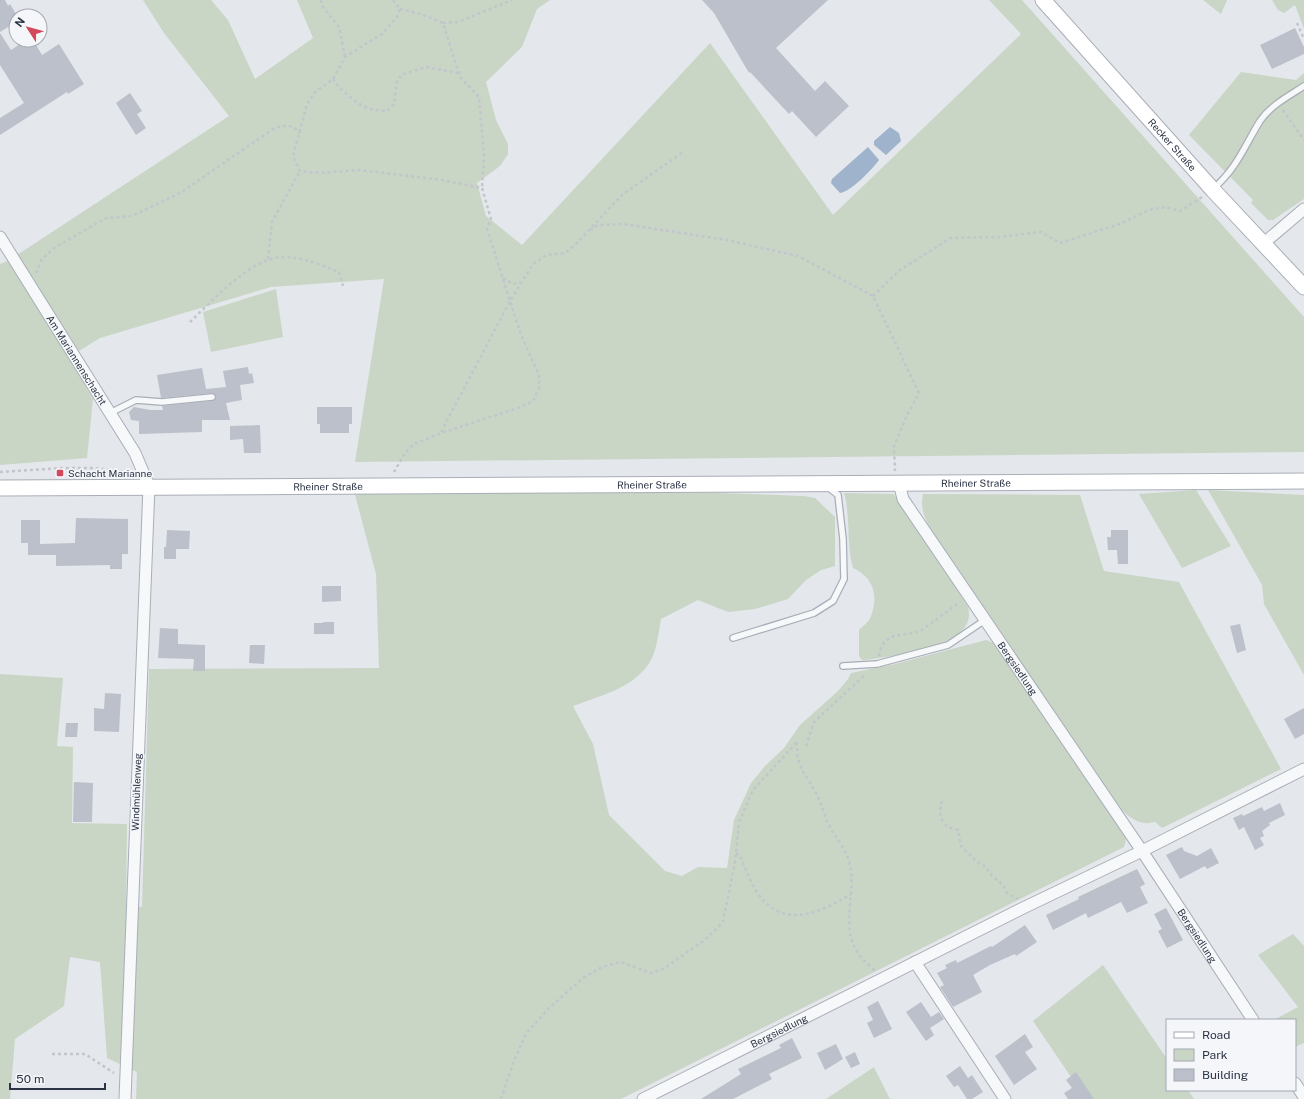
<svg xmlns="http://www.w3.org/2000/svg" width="1304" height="1099" viewBox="0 0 1304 1099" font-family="'Public Sans',sans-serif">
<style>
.green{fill:#c9d6c5}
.water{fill:#9fb4cc}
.building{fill:#bbc0ca}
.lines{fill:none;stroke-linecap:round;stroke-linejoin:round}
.service-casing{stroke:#a9aeb7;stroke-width:8}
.minor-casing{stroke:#a9aeb7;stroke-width:13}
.secondary-casing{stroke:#a9aeb7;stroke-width:17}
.path{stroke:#c2c5cb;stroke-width:2.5;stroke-dasharray:3 3;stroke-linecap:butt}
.service{stroke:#f7f8fa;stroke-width:5.5}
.minor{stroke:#f7f8fa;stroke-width:11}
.secondary{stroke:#fff;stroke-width:15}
.poi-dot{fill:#d1495b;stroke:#f4f6f9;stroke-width:1.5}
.labels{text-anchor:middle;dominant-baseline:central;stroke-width:3.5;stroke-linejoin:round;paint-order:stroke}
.street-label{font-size:10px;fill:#2b3445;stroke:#f4f6f9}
.poi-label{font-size:10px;fill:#2b3445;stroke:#f4f6f9;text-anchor:start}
</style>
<rect width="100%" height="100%" fill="#e4e7ec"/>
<!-- green -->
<g class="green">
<polygon points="143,0 211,0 228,20 255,79 313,38 297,0 550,0 537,9 522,47 486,82 496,120 508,144 508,154 500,166 477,183 486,216 522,245 710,43 833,215 1021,34 989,0 1022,0 1304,317 1304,452 355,462 384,279 271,287 100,338 79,351 17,255 229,116 164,33"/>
<polygon points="1203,0 1227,0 1221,14"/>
<polygon points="1272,0 1304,0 1304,29 1295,5 1284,13 1278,10"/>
<polygon points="1241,72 1296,80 1304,73 1304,199 1273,220 1268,220 1251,203 1253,200 1189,135"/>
<polygon points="10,260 93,399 87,458 0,465 0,264"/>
<polygon points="276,289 283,337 211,352 203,312"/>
<polygon points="1196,490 1231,546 1182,568 1139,494"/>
<polygon points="1208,490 1304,495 1304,675 1264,604 1262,585"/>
<path d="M354,491L719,493L804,496L815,498L835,517V566L821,570L806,580L788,599L755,609L728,612L698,600L661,619C659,631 657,647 652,658C638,687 600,696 573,706L593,744L609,815L665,871L682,876L698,867L727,868L734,820L751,783L765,766L784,748L800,725L838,691L848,679L851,673L895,664L986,640L996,644L1124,833L1126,840L1124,847L621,1099H136L137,1072L107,1058L100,962L70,957L64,1006L15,1039L10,1099H0V674L63,678L57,746L73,747L72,823L127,824L126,906L142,907L149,669L379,668L376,574Z"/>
<path d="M844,493L893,494L899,500L968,607C972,621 964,631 953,638C938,648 881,659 862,660L859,656V630C863,626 870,621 871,616C879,595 873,577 853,568C846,544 851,517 844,493Z"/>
<path d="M923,494L1080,495L1104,571L1179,582L1281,769L1162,828L1155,822C1140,826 1131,819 1121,809L930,528C924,516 920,508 923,494Z"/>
<polygon points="1293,934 1304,946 1304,1043 1295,1047 1295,1020 1274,1020 1298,1007 1258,955"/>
<polygon points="1103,965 1167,1059 1167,1090 1188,1090 1194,1099 1086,1099 1033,1021"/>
<polygon points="874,1067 890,1099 826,1099"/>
</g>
<!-- water -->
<g class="water">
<polygon points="890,127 899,133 901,141 886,155 874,145 874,141"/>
<path d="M868,147L879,160C873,168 851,192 840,193L831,183L832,179Z"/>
</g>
<!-- building -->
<g class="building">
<polygon points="0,0 5,0 8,6 10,4 16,14 16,22 0,32"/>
<polygon points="702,0 828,0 776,48 815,91 825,81 849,106 816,137 792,111 789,114 750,72 749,73 714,13"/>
<polygon points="1295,28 1304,47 1304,54 1272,69 1260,45"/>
<polygon points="0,33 11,50 26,40 33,40 42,55 59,44 84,84 68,94 67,92 0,135 0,118 24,103 0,65"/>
<polygon points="130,93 142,111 137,114 146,128 136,135 116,103"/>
<polygon points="248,367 249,374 252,373 254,383 240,385 242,400 226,403 230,420 202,420 202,432 139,434 139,421 131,420 129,412 134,407 150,410 163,410 162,406 212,401 216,398 215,394 212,393 161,398 157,375 202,368 206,389 226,387 223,371"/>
<polygon points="317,407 352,407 352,424 349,424 349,433 320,433 320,424 317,424"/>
<polygon points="260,425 261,453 244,453 243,439 230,440 230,426"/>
<polygon points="76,518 128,519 128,554 122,554 122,569 110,569 110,565 56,566 56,555 28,555 28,543 21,543 21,520 40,520 40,544 75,543"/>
<polygon points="167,530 190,531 189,549 176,549 176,559 164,559 164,547 166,547"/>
<polygon points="1111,530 1128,530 1128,564 1118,564 1117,550 1108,550 1107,537 1111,537"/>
<polygon points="322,586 341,586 341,601 322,602"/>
<polygon points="323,622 334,622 334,634 314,634 314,623 323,623"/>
<polygon points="1240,624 1246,650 1237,653 1230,626"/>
<polygon points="160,628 178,629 178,644 205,645 205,671 193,671 194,659 158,658"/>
<polygon points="250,645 265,645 264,664 249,663"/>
<polygon points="105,693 121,694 119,732 94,731 94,708 104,709"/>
<polygon points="1304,708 1304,734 1295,739 1284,719"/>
<polygon points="66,723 78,723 77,737 65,737"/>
<polygon points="74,782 93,783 92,822 73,822"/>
<polygon points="1280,803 1285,815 1269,823 1270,825 1262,831 1264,836 1260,838 1264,845 1255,850 1244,827 1239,830 1233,818 1242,814 1243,816 1262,807 1264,811"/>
<polygon points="1182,847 1184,851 1197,856 1211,848 1219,863 1207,869 1205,866 1180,879 1166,855"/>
<polygon points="1137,869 1145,884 1140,887 1148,903 1127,913 1121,902 1088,918 1086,913 1053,930 1046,915 1079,899 1078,897"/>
<polygon points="1166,908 1183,940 1167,948 1158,931 1162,929 1154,914"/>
<polygon points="1025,925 1037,942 1016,956 1015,954 990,965 973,975 982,992 953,1007 940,987 944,985 937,973 947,968 945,965 956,960 957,963 991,946 992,947"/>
<polygon points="878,1001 892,1029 874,1038 867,1023 873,1020 867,1007"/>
<polygon points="921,1002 931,1017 939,1012 944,1019 930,1028 934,1035 926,1041 906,1012"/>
<polygon points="1025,1034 1033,1047 1025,1052 1037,1069 1014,1085 995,1056"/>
<polygon points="792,1038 802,1058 769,1074 772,1079 733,1099 701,1099 741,1074 738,1069 781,1048 779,1045"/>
<polygon points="836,1044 843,1059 825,1070 817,1053"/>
<polygon points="855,1052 860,1064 851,1068 845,1057"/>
<polygon points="960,1066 968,1078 972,1075 983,1092 972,1099 967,1099 958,1085 954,1087 946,1076"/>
<polygon points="1076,1072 1094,1099 1068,1099 1064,1093 1072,1088 1066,1080"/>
</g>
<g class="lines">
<defs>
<g id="service">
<path d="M1213,189C1237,168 1244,147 1260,121C1271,105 1289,96 1304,86"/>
<polyline points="110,413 136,400 162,402 212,397"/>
<polyline points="733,638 814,613 833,601 844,579 843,539 838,495 828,487"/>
<polyline points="843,666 877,664 948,645 985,620"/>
</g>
<g id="minor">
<path id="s1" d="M0,237L135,453L149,486L125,1099"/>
<polyline points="1264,243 1304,209"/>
<path id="s2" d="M899,483L903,499L1142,851L1253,1020"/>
<polyline points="915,962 1005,1099"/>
<polyline points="1295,1083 1304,1097"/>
<path id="s3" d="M643,1099L1023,908L1142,851L1304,769"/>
</g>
<g id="secondary">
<path id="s4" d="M1043,0L1213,190L1304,287"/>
<path id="s5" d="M0,488L1304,481"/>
</g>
</defs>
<!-- service casing -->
<use href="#service" class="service-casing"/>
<!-- minor casing -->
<use href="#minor" class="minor-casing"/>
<!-- secondary casing -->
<use href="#secondary" class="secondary-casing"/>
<!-- path -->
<g class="path">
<polyline points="321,0 323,7 339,27 345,57"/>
<polyline points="393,0 400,9 397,17 382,34 345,57 333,79 314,93 307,104 293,156 300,171 320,173 359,170 442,180 482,188 491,219 487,229 521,335 539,375 539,388 533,401 518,408 441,433 414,444 405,453 394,472"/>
<polyline points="400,9 421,14 443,23 460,77 479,97 484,156 482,188"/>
<polyline points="443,23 458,22 512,0"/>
<polyline points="1297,23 1304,39"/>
<path d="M333,79C340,90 358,106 371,109C376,111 382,110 387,111L394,104L397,82L401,75L426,67L458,73"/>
<polyline points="1283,110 1304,140"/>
<polyline points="590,230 598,225 623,224 727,240 798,256 873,296 919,393 907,415 894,446 895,471"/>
<polyline points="268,259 272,222 300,171"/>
<path d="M36,273L42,259L54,248L106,218L132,216L180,193L273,129C284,125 291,123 300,133"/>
<polyline points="503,278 513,284 520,282"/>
<polyline points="873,296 900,270 951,238 999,237 1041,232 1060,243 1120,224 1149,210 1166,207 1180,211 1202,197"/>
<path d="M190,322C212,301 252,257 283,257C303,257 322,265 339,272L343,286"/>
<polyline points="441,432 510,301 533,264 547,255 565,253 574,246 622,195 683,152"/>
<polyline points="0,472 63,468 93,468 130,472"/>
<path d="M879,656C883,629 904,638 922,630L960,602"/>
<path d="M797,742C796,768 806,774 817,795C822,806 825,818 831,829C837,840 845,848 849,861C858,891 839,925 858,953C862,960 870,965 875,971"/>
<polyline points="806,746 814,722 866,674"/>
<path d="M942,801C938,816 941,827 958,830L961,846L977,862L986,867C991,878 1003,881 1007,893L1018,899"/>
<path d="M736,853L740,856C746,869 751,884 759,895C785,930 821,912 851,894"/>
<polyline points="52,1054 85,1054 114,1073"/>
<polyline points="501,1099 514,1061 526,1034 548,1009 583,978 602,967 620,962 651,973 665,968 706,939 723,922 735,862 739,822 753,790 797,742"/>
</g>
<!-- service -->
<use href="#service" class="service"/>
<!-- minor -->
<use href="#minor" class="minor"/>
<!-- secondary -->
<use href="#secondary" class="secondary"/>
</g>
<!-- markers -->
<rect class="poi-dot" x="56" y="469" width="8" height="8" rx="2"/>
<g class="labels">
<!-- street labels -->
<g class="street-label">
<text stroke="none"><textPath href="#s4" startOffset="194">Recker Straße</textPath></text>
<text stroke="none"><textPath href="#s1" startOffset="145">Am Mariannenschacht</textPath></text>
<text stroke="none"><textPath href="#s5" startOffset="976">Rheiner Straße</textPath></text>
<text stroke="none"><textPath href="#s5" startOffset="652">Rheiner Straße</textPath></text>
<text stroke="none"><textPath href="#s5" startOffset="328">Rheiner Straße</textPath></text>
<text stroke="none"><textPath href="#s2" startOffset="221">Bergsiedlung</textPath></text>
<text transform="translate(136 792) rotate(-88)">Windmühlenweg</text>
<text stroke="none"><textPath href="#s2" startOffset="543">Bergsiedlung</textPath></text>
<text stroke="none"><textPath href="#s3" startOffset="152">Bergsiedlung</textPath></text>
</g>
<!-- poi labels -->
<g class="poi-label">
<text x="68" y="473">Schacht Marianne</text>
</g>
</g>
<!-- legend -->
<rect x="1166" y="1019" width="130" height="72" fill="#f4f6f9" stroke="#a4a8b1"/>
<rect x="1174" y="1032" width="20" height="6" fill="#ffffff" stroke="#a4a8b1"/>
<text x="1202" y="1039" font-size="12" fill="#2b3445">Road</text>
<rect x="1174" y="1049" width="20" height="12" fill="#c9d6c5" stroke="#a4a8b1"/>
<text x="1202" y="1059" font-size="12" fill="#2b3445">Park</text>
<rect x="1174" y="1069" width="20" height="12" fill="#bbc0ca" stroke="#a4a8b1"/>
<text x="1202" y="1079" font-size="12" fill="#2b3445">Building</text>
<!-- north arrow -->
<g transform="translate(28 28) rotate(306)"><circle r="19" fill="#f4f6f9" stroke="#a4a8b1"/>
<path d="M0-3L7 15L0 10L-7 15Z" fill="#d1495b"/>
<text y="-6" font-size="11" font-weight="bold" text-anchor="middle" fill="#2b3445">N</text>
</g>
<!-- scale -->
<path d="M10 1083v6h95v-6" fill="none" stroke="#2b3445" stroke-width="2"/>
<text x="16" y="1083" font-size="12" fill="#2b3445" stroke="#f4f6f9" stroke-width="3" paint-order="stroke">50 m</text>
</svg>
